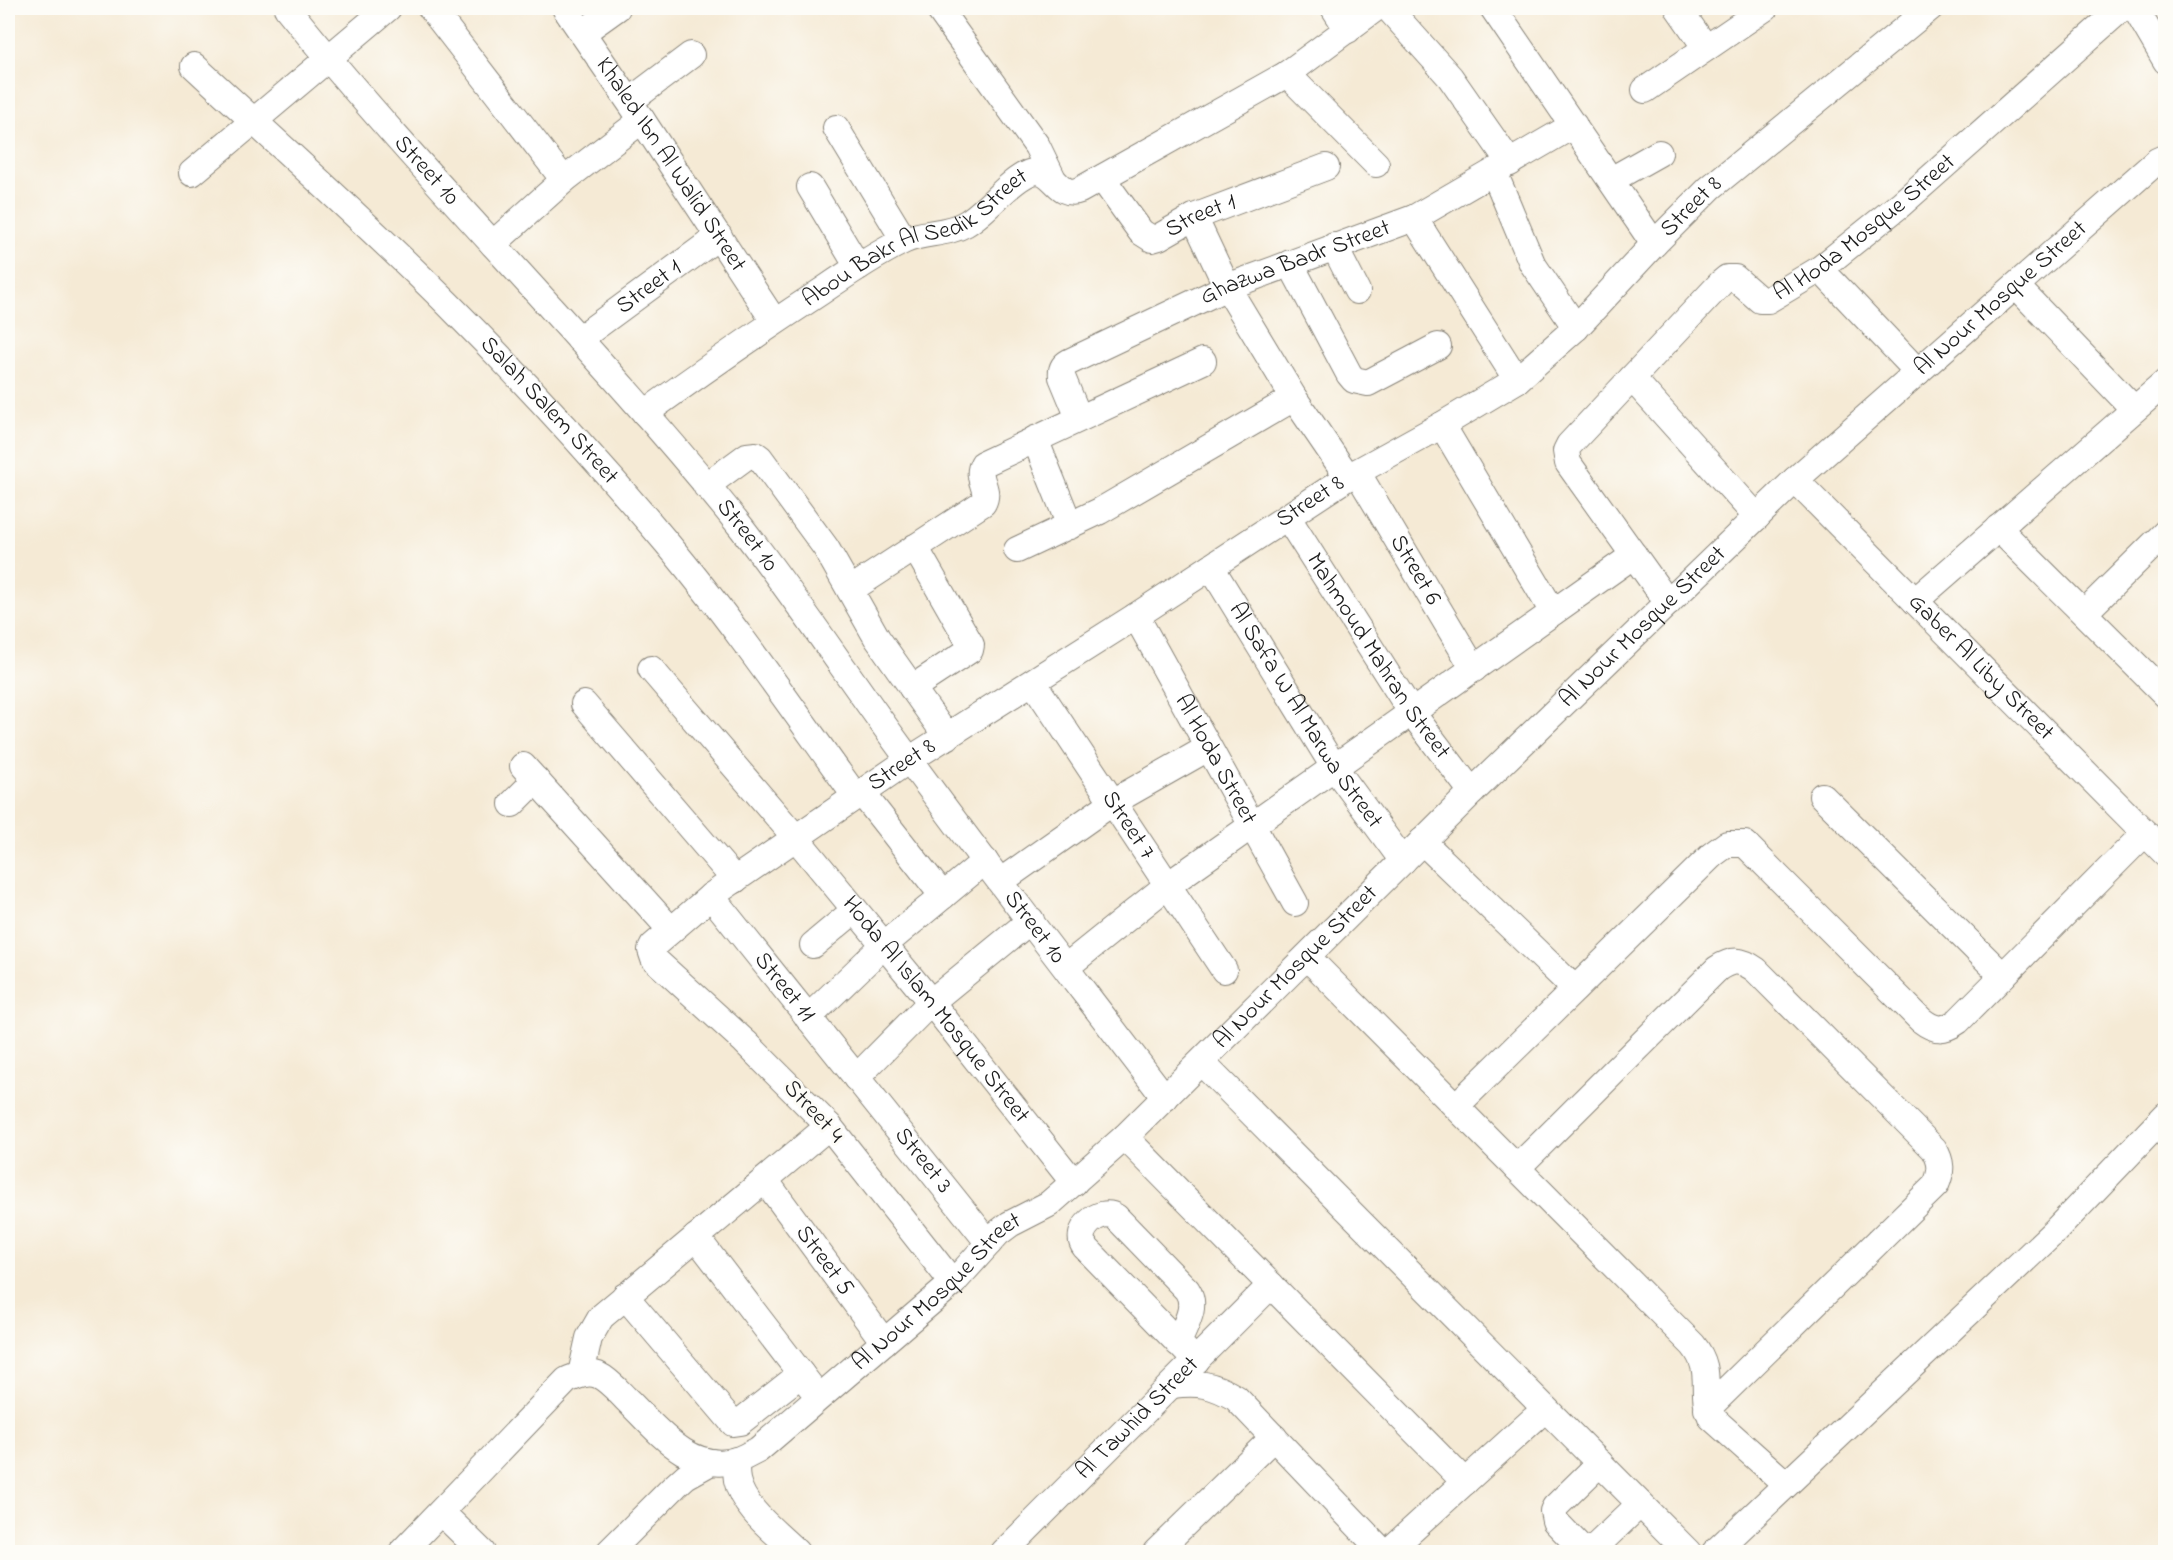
<svg xmlns="http://www.w3.org/2000/svg" width="2173" height="1560" viewBox="0 0 2173 1560" font-family="'Indie Flower',sans-serif">
<style>
.lines{fill:none;stroke-linecap:round;stroke-linejoin:round}
.minor-casing{stroke:#888378;stroke-width:28}
.minor{stroke:#fff;stroke-width:26}
.labels{text-anchor:middle;dominant-baseline:central;stroke-width:6;stroke-linejoin:round;paint-order:stroke}
.street-label{font-size:24px;fill:#1c1c1c;stroke:#fdfcf7}
</style>
<rect width="100%" height="100%" fill="#fdfcf7"/>
<filter id="ink" filterUnits="userSpaceOnUse"><feTurbulence type="fractalNoise" baseFrequency=".0167" numOctaves="2"/><feDisplacementMap in="SourceGraphic" scale="12" xChannelSelector="R" yChannelSelector="G"/><feConvolveMatrix kernelMatrix="1 2 1 2 8 2 1 2 1" color-interpolation-filters="sRGB"/></filter>
<filter id="wash" filterUnits="userSpaceOnUse"><feTurbulence type="fractalNoise" baseFrequency=".008" numOctaves="4" result="noise"/><feDisplacementMap in="SourceGraphic" scale="24" xChannelSelector="R" yChannelSelector="G"/><feGaussianBlur stdDeviation="1.35" result="paint"/><feColorMatrix in="noise" values="0 0 0 0 0 0 0 0 0 0 0 0 0 0 0 0 0 1.4 0 .05"/><feComposite in="paint" operator="in"/></filter>
<g filter="url(#wash)">
<rect width="100%" height="100%" fill="#f5ead5"/>
</g>
<g filter="url(#ink)">
<g class="lines">
<defs>
<g id="minor">
<path id="s1" d="M287,8C431,187 597,347 741,527C800,603 853,684 910,761C993,875 1080,986 1165,1098"/>
<polyline points="431,8 564,180"/>
<path id="s2" d="M565,8L642,120L774,321"/>
<polyline points="938,8 1037,146 1052,177"/>
<polyline points="1334,8 1348,30"/>
<polyline points="1388,8 1450,77 1510,163"/>
<polyline points="1493,8 1654,244"/>
<polyline points="1678,8 1706,48"/>
<polyline points="2135,8 2166,61"/>
<polyline points="582,33 617,8"/>
<path id="s3" d="M194,66C279,145 366,222 448,304C524,380 597,460 666,542C734,623 794,711 856,797"/>
<polyline points="1287,74 1376,164"/>
<polyline points="1645,90 1765,8"/>
<polyline points="630,101 691,55"/>
<polyline points="836,128 904,240"/>
<polyline points="1494,172 1532,263 1576,328"/>
<polyline points="192,173 388,8"/>
<path id="s4" d="M1102,178L1141,232L1152,239L1159,237L1194,217L1326,167"/>
<polyline points="1611,180 1659,153"/>
<polyline points="810,187 858,267"/>
<polyline points="1194,217 1227,287 1294,398 1348,477"/>
<polyline points="1414,218 1517,380"/>
<polyline points="493,244 564,180 642,120"/>
<polyline points="1334,246 1357,291"/>
<polyline points="1290,263 1349,374 1354,380 1368,383 1438,346"/>
<polyline points="1820,269 1918,372"/>
<polyline points="2016,286 2134,409"/>
<path id="s5" d="M579,339L719,236"/>
<polyline points="1632,378 1757,517"/>
<path id="s6" d="M645,413C703,371 762,330 822,291C848,273 875,255 903,241C923,231 946,235 965,224C987,212 1007,182 1029,173C1054,163 1056,200 1080,190L1287,74L1376,8"/>
<path id="s7" d="M1079,418L1062,377C1061,370 1062,366 1069,362L1227,287L1414,218L1574,125"/>
<polyline points="1442,425 1553,612"/>
<polyline points="1035,439 1070,526"/>
<path id="s8" d="M1357,472L1474,669"/>
<path id="s9" d="M1795,480L2166,854"/>
<polyline points="706,486 747,456 756,455 760,458 826,548 877,638 947,737"/>
<path id="s10" d="M1288,518L1412,713L1472,792"/>
<polyline points="1998,528 2166,695"/>
<polyline points="1017,550 1100,511 1294,398"/>
<path id="s11" d="M1211,567L1334,767L1403,861"/>
<path d="M850,590L983,503C991,489 975,479 983,464L1203,361"/>
<polyline points="1915,601 2166,382"/>
<path id="s12" d="M1668,603L1568,463L1566,451L1569,445L1721,283L1727,278H1735L1760,300H1768L1820,269L1901,204L2122,8"/>
<polyline points="2084,613 2166,532"/>
<path id="s13" d="M1136,616L1295,903"/>
<path id="s14" d="M651,669L796,838L931,1002L1074,1183"/>
<path id="s15" d="M1033,682L1224,970"/>
<polyline points="912,688 970,650 971,645 915,547"/>
<polyline points="584,704 735,880"/>
<polyline points="523,766 671,930"/>
<polyline points="862,793 943,896"/>
<polyline points="1822,796 2003,976"/>
<polyline points="512,804 536,780"/>
<polyline points="1422,841 1575,989"/>
<polyline points="1001,881 1113,802 1208,748"/>
<path id="s16" d="M711,896L989,1243"/>
<polyline points="813,945 855,910"/>
<path d="M1307,957L1693,1345C1715,1372 1699,1390 1711,1417L1786,1484"/>
<polyline points="1066,967 1168,885 1634,555"/>
<polyline points="808,1018 884,945 985,861"/>
<polyline points="1202,1063 1688,1552"/>
<polyline points="856,1078 931,1002 1031,920"/>
<path d="M1456,1106L1712,855L1727,844H1745L1921,1020C1935,1031 1944,1031 1958,1021L2145,833"/>
<polyline points="1125,1137 1465,1482"/>
<path d="M1517,1168L1717,969C1732,959 1741,959 1756,970L1934,1149C1942,1162 1942,1171 1936,1185L1707,1409"/>
<path id="s17" d="M765,1180L884,1342"/>
<polyline points="696,1237 811,1387"/>
<path id="s18" d="M953,1283L829,1126L745,1042L654,959L651,950L653,946L711,896L909,760L1136,616L1348,477L1442,425L1517,380L1576,328L1654,244L1710,188L1930,8"/>
<polyline points="625,1296 733,1423 740,1422 801,1374"/>
<path d="M1178,1343C1185,1325 1198,1307 1187,1290L1116,1217C1100,1206 1072,1231 1085,1247L1196,1361"/>
<polyline points="581,1374 589,1338 601,1317 829,1126"/>
<path d="M1172,1385C1199,1382 1212,1384 1236,1398L1383,1552"/>
<path d="M736,1460C736,1467 736,1474 737,1480C743,1509 776,1532 796,1552"/>
<polyline points="1600,1463 1555,1507 1553,1511 1555,1521 1581,1548 1586,1551 1591,1551 1640,1504"/>
<polyline points="441,1512 482,1552"/>
<path id="s19" d="M402,1552L567,1380C577,1376 587,1371 598,1375C609,1380 618,1391 626,1399C655,1427 690,1475 737,1460C744,1458 751,1453 758,1450L953,1283L998,1233L1010,1224L1049,1204L1125,1137L1472,792L1795,480L2157,161L2166,157"/>
<polyline points="609,1552 675,1486 686,1476 711,1462"/>
<path id="s20" d="M1004,1552L1271,1285"/>
<polyline points="1156,1552 1274,1437"/>
<polyline points="1388,1552 1545,1409"/>
<polyline points="1715,1552 2056,1230 2166,1115"/>
</g>
</defs>
<!-- minor casing -->
<use href="#minor" class="minor-casing"/>
<!-- minor -->
<use href="#minor" class="minor"/>
</g>
</g>
<g class="labels">
<!-- street labels -->
<g class="street-label">
<text stroke="none"><textPath href="#s2" startOffset="189">Khaled Ibn Al Walid Street</textPath></text>
<text stroke="none"><textPath href="#s1" startOffset="214">Street 10</textPath></text>
<text stroke="none"><textPath href="#s18" startOffset="1736">Street 8</textPath></text>
<text stroke="none"><textPath href="#s4" startOffset="134">Street 1</textPath></text>
<text stroke="none"><textPath href="#s12" startOffset="591">Al Hoda Mosque Street</textPath></text>
<text stroke="none"><textPath href="#s6" startOffset="324">Abou Bakr Al Sedik Street</textPath></text>
<text stroke="none"><textPath href="#s7" startOffset="310">Ghazwa Badr Street</textPath></text>
<text stroke="none"><textPath href="#s5" startOffset="87">Street 1</textPath></text>
<text stroke="none"><textPath href="#s19" startOffset="2162">Al Nour Mosque Street</textPath></text>
<text stroke="none"><textPath href="#s3" startOffset="495">Salah Salem Street</textPath></text>
<text stroke="none"><textPath href="#s18" startOffset="1250">Street 8</textPath></text>
<text stroke="none"><textPath href="#s1" startOffset="700">Street 10</textPath></text>
<text stroke="none"><textPath href="#s8" startOffset="114">Street 6</textPath></text>
<text stroke="none"><textPath href="#s19" startOffset="1676">Al Nour Mosque Street</textPath></text>
<text stroke="none"><textPath href="#s10" startOffset="165">Mahmoud Mahran Street</textPath></text>
<text stroke="none"><textPath href="#s9" startOffset="264">Gaber Al Liby Street</textPath></text>
<text stroke="none"><textPath href="#s11" startOffset="176">Al Safa W Al Marwa Street</textPath></text>
<text stroke="none"><textPath href="#s13" startOffset="164">Al Hoda Street</textPath></text>
<text stroke="none"><textPath href="#s18" startOffset="764">Street 8</textPath></text>
<text stroke="none"><textPath href="#s15" startOffset="172">Street 7</textPath></text>
<text stroke="none"><textPath href="#s1" startOffset="1186">Street 10</textPath></text>
<text stroke="none"><textPath href="#s19" startOffset="1190">Al Nour Mosque Street</textPath></text>
<text stroke="none"><textPath href="#s16" startOffset="117">Street 11</textPath></text>
<text stroke="none"><textPath href="#s14" startOffset="444">Hoda Al Islam Mosque Street</textPath></text>
<text transform="translate(813 1112) rotate(47)">Street 4</text>
<text stroke="none"><textPath href="#s16" startOffset="339">Street 3</textPath></text>
<text stroke="none"><textPath href="#s17" startOffset="100">Street 5</textPath></text>
<text stroke="none"><textPath href="#s19" startOffset="704">Al Nour Mosque Street</textPath></text>
<text stroke="none"><textPath href="#s20" startOffset="189">Al Tawhid Street</textPath></text>
</g>
</g>
<!-- margin -->
<rect width="2173" height="1560" fill="none" stroke="#fdfcf7" stroke-width="30"/>
</svg>
